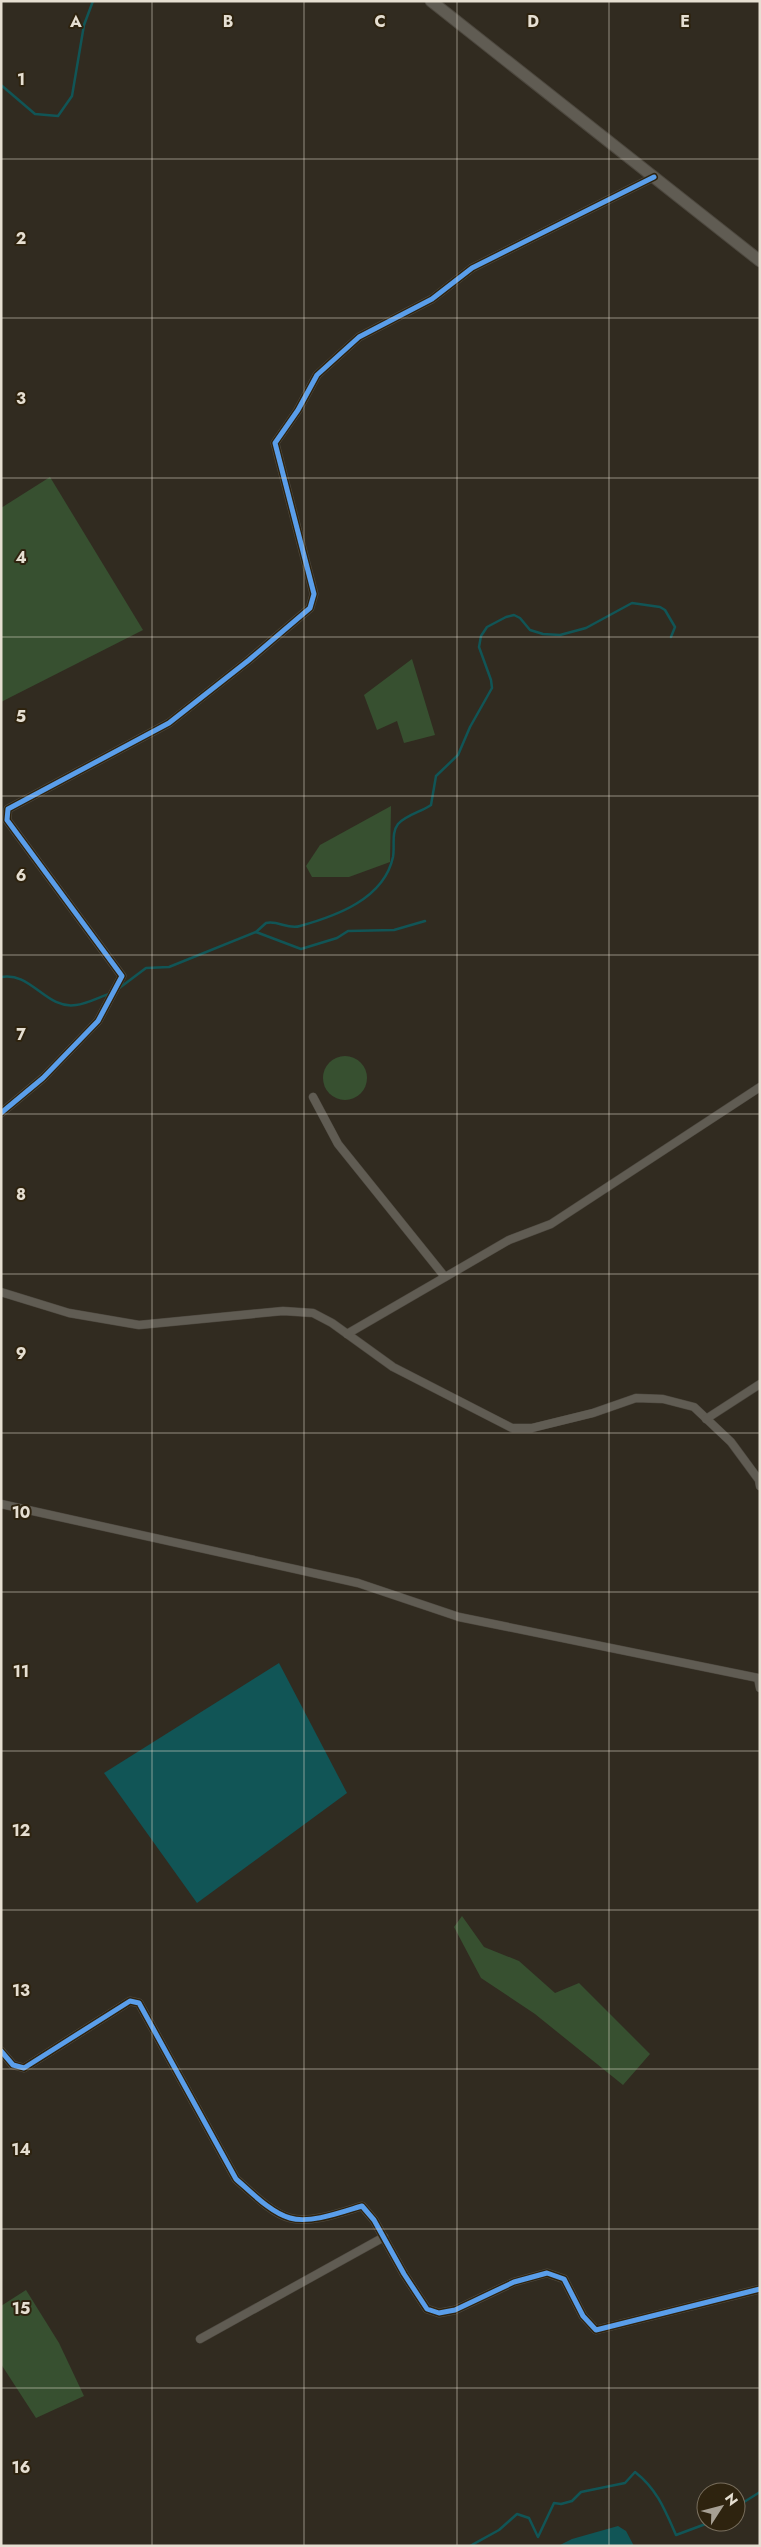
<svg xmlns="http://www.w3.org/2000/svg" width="761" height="2547" viewBox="0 0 761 2547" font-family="Jost,sans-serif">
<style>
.green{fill:#375030}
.water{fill:#115556}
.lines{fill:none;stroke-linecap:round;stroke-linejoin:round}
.stream{stroke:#115556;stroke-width:2.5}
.street-casing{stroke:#4d483f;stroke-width:9}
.secondary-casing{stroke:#4d483f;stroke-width:13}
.street{stroke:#605c53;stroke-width:8}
.secondary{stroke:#605c53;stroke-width:11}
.cycleway-casing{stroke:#2e230f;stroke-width:8}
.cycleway{stroke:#5a9eea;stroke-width:5}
.grid{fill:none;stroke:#e6dfd2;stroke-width:1;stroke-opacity:0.55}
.grid-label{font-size:16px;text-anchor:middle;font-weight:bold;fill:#e6dfd2;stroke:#2e230f;stroke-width:4;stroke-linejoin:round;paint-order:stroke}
</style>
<rect width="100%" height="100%" fill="#312b20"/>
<!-- green -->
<g class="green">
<polygon points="50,477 143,630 1,702 1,508"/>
<polygon points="412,659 435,735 404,743 397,721 377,730 364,695"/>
<polygon points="391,806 390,862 349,877 312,877 306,866 320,845"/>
<circle cx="345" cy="1078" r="22"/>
<polygon points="462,1916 484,1947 519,1961 555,1993 579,1983 650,2054 623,2085 535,2014 481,1978 454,1927"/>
<polygon points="26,2290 59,2343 84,2396 36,2418 1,2364 1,2306"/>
</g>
<!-- water -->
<g class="water">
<polygon points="279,1663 347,1793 197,1903 104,1773"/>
<polygon points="618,2526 626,2531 634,2546 558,2546 572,2539"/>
</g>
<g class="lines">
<!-- stream -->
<g class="stream">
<polyline points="1,85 35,114 58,116 72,96 84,25 93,1"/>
<path d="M256,932L266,923C278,920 288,930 300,926C336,916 384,899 393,857C395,846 391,833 398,824C406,815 421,812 431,805L436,776L458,755L470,727L492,688L491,680L479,647L481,636L487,627L506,617L514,615L520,618L530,630L543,634L560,635L586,628L632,603L660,607L665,610L675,627L671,637"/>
<path d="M1,977C31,971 46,1010 76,1005C87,1004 99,997 109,994"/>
<polyline points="118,989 146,968 169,967 256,932 301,949 337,938 348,931 394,930 425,921"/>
<polyline points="736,2507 760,2492"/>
<path d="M470,2546L499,2530L517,2514L529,2518L538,2537L554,2503L561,2504L572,2501L581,2492L625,2483L635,2472C657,2489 665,2510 676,2535L711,2522"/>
</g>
<defs>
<g id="street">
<polyline points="313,1097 338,1144 445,1277"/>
<polyline points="1,1113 43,1078 98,1021 122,976 7,820 8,809 169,723 249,660 310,608 314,594 275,443 298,410 317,375 359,337 432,299 472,268 654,177"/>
<polyline points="1,1292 69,1313 139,1325 283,1311 313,1313 332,1323 393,1367 512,1428 532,1428 593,1413 636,1398 663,1399 694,1407 731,1442 759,1480 760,1486"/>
<polyline points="347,1334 509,1240 551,1224 760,1087"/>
<polyline points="706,1419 760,1384"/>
<polyline points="1,1504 358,1583 459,1617 758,1678 760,1688"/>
<path d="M1,2051L13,2065L24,2068L130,2001L139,2003L236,2179C251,2192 271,2213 290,2218C310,2224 342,2212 362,2206L374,2220L404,2274L427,2309L439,2313L455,2310L514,2282L547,2273L564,2279L583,2316L596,2330L760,2289"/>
<polyline points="200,2339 384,2237"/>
</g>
<polyline id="secondary" points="431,1 760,261"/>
</defs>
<!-- street casing -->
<use href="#street" class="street-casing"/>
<!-- secondary casing -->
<use href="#secondary" class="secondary-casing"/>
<!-- street -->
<use href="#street" class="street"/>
<!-- secondary -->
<use href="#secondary" class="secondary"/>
<defs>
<g id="cycleway">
<polyline points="1,1113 43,1078 98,1021 122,976 7,820 8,809 169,723 249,660 310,608 314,594 275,443 298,410 317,375 359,337 432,299 472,268 654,177"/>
<path d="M1,2051L13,2065L24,2068L130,2001L139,2003L236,2179C251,2192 271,2213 290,2218C310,2224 342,2212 362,2206L374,2220L404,2274L427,2309L439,2313L455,2310L514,2282L547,2273L564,2279L583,2316L596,2330L760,2289"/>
</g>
</defs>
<!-- cycleway casing -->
<use href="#cycleway" class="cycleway-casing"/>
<!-- cycleway -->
<use href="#cycleway" class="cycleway"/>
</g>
<!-- grid -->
<path class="grid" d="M152,1V2546M304,1V2546M457,1V2546M609,1V2546M1,159H760M1,318H760M1,478H760M1,637H760M1,796H760M1,955H760M1,1114H760M1,1274H760M1,1433H760M1,1592H760M1,1751H760M1,1910H760M1,2069H760M1,2229H760M1,2388H760"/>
<g class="grid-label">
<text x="76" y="27">A</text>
<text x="228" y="27">B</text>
<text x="380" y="27">C</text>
<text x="533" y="27">D</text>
<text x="685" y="27">E</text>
<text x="21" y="85">1</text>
<text x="21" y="244">2</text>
<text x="21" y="404">3</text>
<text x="21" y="563">4</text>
<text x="21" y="722">5</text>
<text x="21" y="881">6</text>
<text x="21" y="1040">7</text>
<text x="21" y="1200">8</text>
<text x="21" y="1359">9</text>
<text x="21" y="1518">10</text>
<text x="21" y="1677">11</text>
<text x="21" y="1836">12</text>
<text x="21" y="1996">13</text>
<text x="21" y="2155">14</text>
<text x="21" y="2314">15</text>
<text x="21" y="2473">16</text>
</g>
<!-- border -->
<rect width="761" height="2547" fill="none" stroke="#e6dfd2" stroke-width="5"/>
<!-- north arrow -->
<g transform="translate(721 2507) rotate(54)"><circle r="24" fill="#2e230f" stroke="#786e5d"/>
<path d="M0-4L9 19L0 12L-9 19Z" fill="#a7a094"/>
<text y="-8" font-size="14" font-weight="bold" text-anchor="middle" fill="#e6dfd2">N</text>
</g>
</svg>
